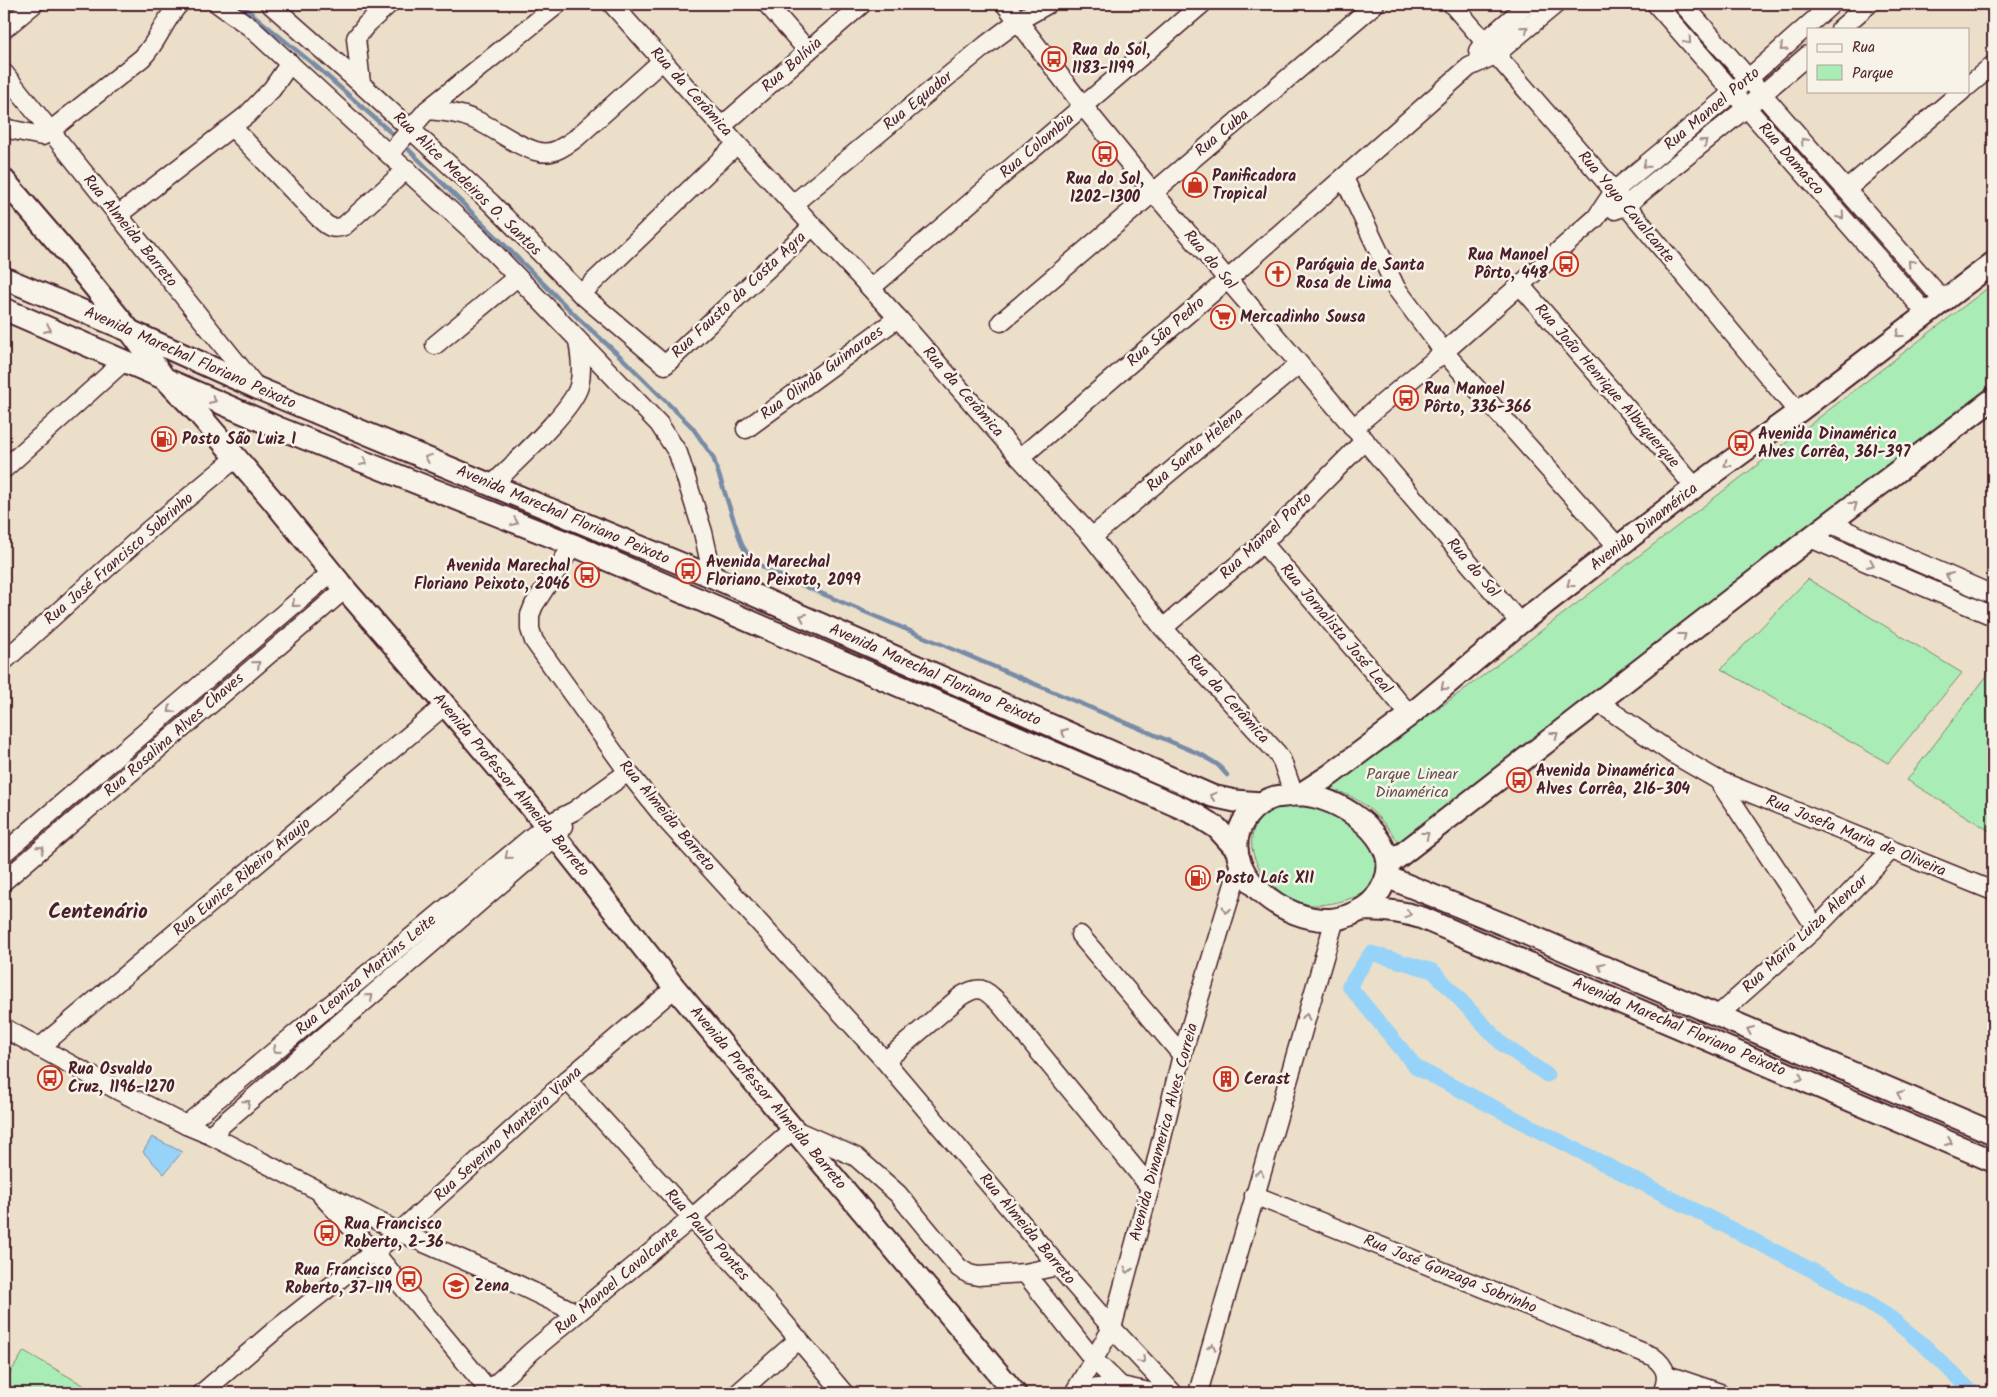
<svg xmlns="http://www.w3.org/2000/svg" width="1997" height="1397" viewBox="0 0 1997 1397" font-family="Kalam,sans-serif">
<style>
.green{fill:#a9ecb6;stroke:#7a8670}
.water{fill:#97d3f8;stroke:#788ba6}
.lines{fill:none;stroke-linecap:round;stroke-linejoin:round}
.stream{stroke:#788ba6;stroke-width:4.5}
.canal{stroke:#97d3f8;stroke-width:15}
.minor-casing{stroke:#4a1f2b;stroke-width:21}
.major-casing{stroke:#4a1f2b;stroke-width:25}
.minor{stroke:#f7f3e8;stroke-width:18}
.major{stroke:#f7f3e8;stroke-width:21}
.oneway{stroke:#a0898a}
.labels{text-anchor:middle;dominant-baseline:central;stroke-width:5;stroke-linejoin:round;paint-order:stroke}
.poi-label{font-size:16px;font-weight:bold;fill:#4a1f2b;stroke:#f7f3e8;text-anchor:start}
.street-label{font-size:16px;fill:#4a1f2b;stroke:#f7f3e8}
.park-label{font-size:16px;fill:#62524e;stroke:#f7f3e8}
.district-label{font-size:21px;font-weight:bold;fill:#4a1f2b;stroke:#f7f3e8}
</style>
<rect width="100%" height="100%" fill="#ebdfc9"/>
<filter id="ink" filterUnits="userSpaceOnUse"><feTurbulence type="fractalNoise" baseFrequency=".02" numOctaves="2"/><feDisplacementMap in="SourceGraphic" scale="10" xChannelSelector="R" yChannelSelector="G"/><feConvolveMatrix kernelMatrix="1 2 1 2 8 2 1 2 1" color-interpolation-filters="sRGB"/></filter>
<g filter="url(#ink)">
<!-- green -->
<g class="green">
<path d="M1993,284V394L1402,848C1388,824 1358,791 1328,790L1481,677Z"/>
<polygon points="1808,579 1962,673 1888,763 1721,669"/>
<polygon points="1993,668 1993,833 1907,780"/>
<path d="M1292,800L1326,806L1366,837L1376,854L1377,878L1372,889C1355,898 1337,904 1317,905C1281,907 1233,854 1259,820C1267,811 1281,805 1292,800Z"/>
<polygon points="24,1351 97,1393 4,1393 4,1383"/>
</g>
<!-- water -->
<polygon class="water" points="152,1137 182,1152 164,1174 143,1152"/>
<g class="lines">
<!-- stream -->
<g class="stream">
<polyline points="240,4 318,68 397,138"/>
<polyline points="402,143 578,318 622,358 692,427 713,457 742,545 750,558 771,572 1202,755 1218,765 1227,775"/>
</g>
<!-- canal -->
<polyline class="canal" points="1547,1075 1502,1044 1433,971 1371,953 1349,986 1417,1068 1831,1280 1891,1318 1925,1346 1973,1393"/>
<defs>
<g id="minor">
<polyline points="218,4 250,27 479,237 659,424 678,453 703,532 713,577"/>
<polyline points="270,4 361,84 491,203 581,294 665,365 813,226"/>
<polyline points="612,4 737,144 898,318 1020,458 1092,537 1163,628 1277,753 1282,761 1294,795"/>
<polyline points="767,4 808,51"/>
<polyline points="1005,4 1083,106 1153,192 1520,623"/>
<polyline points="1452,4 1614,191 1798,412"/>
<polyline points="1656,4 1926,313"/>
<polyline points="1683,4 1943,300"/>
<polyline points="4,29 34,4"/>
<polyline points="1840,29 1869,4"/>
<polyline points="1478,51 1484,42 1528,4"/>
<polyline points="4,73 257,388"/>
<polyline points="361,84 356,38 366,25 389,4"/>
<polyline points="1968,86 1993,65"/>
<path d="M427,110C443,111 459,113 473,119C494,127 518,148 540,152C553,155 565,146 575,139L663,60"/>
<polyline points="722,126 862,4"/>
<path d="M232,127L320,219C328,227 333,230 344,226L407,169"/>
<path d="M4,128L42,136L50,131L142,58C158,42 164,20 179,4"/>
<polyline points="390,153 427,110 558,4"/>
<polyline points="1344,178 1396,288 1444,352 1618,547"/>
<polyline points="1847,189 1962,91"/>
<polyline points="793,204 986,45 1018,21 1048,4"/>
<polyline points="1615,210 1625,206 1746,108 1808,55"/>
<polyline points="118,215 247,115 272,89 290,63"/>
<polyline points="1520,285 1695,487"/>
<polyline points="871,288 1202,4"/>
<polyline points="581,294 737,144"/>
<polyline points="1001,322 1375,4"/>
<polyline points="435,345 517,277"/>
<polyline points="1353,428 1444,352 1596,218 1614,191 1732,93 1832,4"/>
<polyline points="746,429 898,318"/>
<polyline points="1020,458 1227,280 1469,67 1495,55 1556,4"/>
<polyline points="4,469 123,362"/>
<path d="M492,485C513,464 572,411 579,386C583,370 580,355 578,340"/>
<polyline points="1829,523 1993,595"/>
<polyline points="1092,537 1299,364"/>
<polyline points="1810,538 1993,616"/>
<polyline points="1263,543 1410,715"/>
<polyline points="573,545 534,605 530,615 530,629 534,641 628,772 666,820 885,1061 1058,1266 1112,1328 1173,1393"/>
<polyline points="1163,628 1263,543 1365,440"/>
<polyline points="4,661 150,529 236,458"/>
<polyline points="1598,702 1673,754 1718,780 1993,891"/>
<polyline points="1718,780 1816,928"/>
<polyline points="4,853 332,572"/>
<polyline points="4,881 345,589"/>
<polyline points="1080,935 1182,1055"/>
<polyline points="1717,1016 1816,928 1891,850"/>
<polyline points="4,1028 121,1092 186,1125 210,1135 399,1232 500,1276 577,1313"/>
<polyline points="39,1048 445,705"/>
<path d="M885,1061L961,996C981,984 984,989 1000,1004L1150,1187"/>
<polyline points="567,1080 744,1275 844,1393"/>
<polyline points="186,1125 546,825 574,811 628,772"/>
<polyline points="210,1135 555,837 563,826"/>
<path d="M1254,1195L1652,1356C1667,1367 1669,1377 1662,1393"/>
<polyline points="322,1196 374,1252 491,1393"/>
<polyline points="1025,1273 1093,1359 1128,1393"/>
<polyline points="1667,1375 1720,1393"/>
<polyline points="1076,1390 1121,1386 1154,1393"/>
<polyline points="202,1393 274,1331 399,1232 567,1080 675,988"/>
<polyline points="486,1393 532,1351 692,1218 793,1129 856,1157 898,1194 959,1268 969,1274 978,1276 1025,1273 1058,1266"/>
<polyline points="738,1393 799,1339"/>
<polyline points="1074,1393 1112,1328 1150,1187 1182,1055 1240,864"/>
<polyline points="1198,1393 1335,919"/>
</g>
<g id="major">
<polyline points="4,180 65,251 130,331 165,379 198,413 274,502 345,589 445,705 546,825 675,988 1015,1393"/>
<polyline points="4,278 130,331 257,388 713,577 1212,796 1235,801 1261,803"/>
<polyline points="4,309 276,427 573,545 1173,804 1195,814 1217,828 1237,850"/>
<path d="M1294,795C1329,792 1384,826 1388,863C1389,877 1383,888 1375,898C1366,909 1349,917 1335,919C1286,926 1209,868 1247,816C1254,807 1264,800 1275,797C1281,796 1287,796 1294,795Z"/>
<polyline points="1299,795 1330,775 1410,715 1520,623 1618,547 1695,487 1798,412 1993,263"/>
<polyline points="1388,865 1810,538 1993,399"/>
<polyline points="1387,877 1515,929 1993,1133"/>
<path d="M1360,910C1383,909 1401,911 1422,918L1993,1161"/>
</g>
</defs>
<!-- minor casing -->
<use href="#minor" class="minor-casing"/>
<!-- major casing -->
<use href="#major" class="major-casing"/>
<!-- minor -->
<use href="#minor" class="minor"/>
<!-- major -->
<use href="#major" class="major"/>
</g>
<!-- one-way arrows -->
<defs><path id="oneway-chevron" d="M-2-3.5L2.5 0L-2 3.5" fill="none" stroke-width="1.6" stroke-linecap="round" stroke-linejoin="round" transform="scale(1.25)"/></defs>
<g class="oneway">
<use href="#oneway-chevron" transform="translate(1525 29) rotate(-40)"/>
<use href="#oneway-chevron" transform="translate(1688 41) rotate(50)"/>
<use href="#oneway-chevron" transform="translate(1783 48) rotate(138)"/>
<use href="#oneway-chevron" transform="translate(1804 141) rotate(-132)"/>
<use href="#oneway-chevron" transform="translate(1704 142) rotate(-39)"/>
<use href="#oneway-chevron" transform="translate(1646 165) rotate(140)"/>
<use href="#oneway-chevron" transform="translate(1841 216) rotate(49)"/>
<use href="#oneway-chevron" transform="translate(1911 263) rotate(-131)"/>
<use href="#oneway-chevron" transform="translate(48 329) rotate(24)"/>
<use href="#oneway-chevron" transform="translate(1899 334) rotate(142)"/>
<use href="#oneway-chevron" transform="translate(213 400) rotate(23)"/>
<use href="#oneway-chevron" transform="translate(428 458) rotate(-158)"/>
<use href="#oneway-chevron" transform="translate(364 462) rotate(22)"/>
<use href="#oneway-chevron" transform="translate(1727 464) rotate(144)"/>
<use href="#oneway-chevron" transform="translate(1854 505) rotate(-37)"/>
<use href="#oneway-chevron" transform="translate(515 522) rotate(22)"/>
<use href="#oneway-chevron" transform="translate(1871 564) rotate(23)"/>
<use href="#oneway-chevron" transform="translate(1949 576) rotate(-156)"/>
<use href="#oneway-chevron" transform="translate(1570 584) rotate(142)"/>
<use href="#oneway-chevron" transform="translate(295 604) rotate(139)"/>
<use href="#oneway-chevron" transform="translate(803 617) rotate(-156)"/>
<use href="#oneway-chevron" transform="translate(1683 636) rotate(-38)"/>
<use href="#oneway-chevron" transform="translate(257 664) rotate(-41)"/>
<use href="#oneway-chevron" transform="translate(1444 687) rotate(140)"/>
<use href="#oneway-chevron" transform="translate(171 710) rotate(139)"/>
<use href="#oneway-chevron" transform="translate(1064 732) rotate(-156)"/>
<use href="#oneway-chevron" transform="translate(1555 735) rotate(-38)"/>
<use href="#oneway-chevron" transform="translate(1213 796) rotate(-163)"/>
<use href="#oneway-chevron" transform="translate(1426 835) rotate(-38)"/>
<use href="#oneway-chevron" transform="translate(41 849) rotate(-41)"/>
<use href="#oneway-chevron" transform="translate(508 856) rotate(140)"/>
<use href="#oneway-chevron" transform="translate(1226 910) rotate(107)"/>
<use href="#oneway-chevron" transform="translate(1408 914) rotate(17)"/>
<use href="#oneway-chevron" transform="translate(1601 966) rotate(-156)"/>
<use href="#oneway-chevron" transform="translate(370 997) rotate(-41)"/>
<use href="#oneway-chevron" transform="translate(1306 1017) rotate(-74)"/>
<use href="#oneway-chevron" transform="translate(1750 1030) rotate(-157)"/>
<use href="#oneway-chevron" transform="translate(276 1050) rotate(140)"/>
<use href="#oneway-chevron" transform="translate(1800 1078) rotate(23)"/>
<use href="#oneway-chevron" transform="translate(1900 1094) rotate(-157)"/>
<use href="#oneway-chevron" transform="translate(247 1103) rotate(-41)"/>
<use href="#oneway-chevron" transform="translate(1949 1142) rotate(23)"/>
<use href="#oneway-chevron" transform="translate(1260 1173) rotate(-74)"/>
<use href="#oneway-chevron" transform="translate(1128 1270) rotate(105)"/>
<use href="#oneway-chevron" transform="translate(1212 1347) rotate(-74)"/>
<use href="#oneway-chevron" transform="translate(1142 1360) rotate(47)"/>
</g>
</g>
<!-- icons -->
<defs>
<symbol id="bus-ring" viewBox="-11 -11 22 22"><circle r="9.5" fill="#f7f3e8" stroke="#c8321e" stroke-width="1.5"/><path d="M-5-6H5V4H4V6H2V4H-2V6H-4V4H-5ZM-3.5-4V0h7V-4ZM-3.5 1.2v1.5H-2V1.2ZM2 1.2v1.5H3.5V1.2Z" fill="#c8321e"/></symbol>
<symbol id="shop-ring" viewBox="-11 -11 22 22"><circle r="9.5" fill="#f7f3e8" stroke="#c8321e" stroke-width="1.5"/><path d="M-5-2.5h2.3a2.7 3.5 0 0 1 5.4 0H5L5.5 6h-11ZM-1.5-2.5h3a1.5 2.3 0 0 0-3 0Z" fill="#c8321e"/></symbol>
<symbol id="church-ring" viewBox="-11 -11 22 22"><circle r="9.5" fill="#f7f3e8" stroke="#c8321e" stroke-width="1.5"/><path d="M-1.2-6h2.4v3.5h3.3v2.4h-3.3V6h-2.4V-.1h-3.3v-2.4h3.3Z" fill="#c8321e"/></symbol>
<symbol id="supermarket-ring" viewBox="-11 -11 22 22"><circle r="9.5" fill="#f7f3e8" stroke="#c8321e" stroke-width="1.5"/><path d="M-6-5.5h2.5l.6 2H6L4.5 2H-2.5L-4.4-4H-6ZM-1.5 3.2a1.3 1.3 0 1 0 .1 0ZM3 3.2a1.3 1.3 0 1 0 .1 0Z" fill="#c8321e"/></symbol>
<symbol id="fuel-ring" viewBox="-11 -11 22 22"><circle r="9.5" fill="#f7f3e8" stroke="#c8321e" stroke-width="1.5"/><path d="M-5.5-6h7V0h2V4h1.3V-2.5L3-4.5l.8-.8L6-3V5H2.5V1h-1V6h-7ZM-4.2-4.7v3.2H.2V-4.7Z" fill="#c8321e"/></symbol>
<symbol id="building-ring" viewBox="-11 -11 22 22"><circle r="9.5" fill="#f7f3e8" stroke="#c8321e" stroke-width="1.5"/><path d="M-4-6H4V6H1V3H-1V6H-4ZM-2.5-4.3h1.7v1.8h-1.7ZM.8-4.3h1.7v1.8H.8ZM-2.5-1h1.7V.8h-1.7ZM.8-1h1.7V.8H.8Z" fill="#c8321e"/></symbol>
<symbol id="school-ring" viewBox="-11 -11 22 22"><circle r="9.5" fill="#f7f3e8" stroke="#c8321e" stroke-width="1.5"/><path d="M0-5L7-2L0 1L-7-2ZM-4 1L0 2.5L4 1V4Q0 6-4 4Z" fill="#c8321e"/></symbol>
</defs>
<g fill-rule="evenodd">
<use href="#bus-ring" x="1040" y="45" width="28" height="28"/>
<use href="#bus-ring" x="1091" y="140" width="28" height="28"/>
<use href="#shop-ring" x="1181" y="171" width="28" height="28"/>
<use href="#bus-ring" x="1552" y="250" width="28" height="28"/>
<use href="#church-ring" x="1264" y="260" width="28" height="28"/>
<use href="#supermarket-ring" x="1209" y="303" width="28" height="28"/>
<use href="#bus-ring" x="1392" y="384" width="28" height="28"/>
<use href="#fuel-ring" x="150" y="425" width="28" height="28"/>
<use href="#bus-ring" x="1727" y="429" width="28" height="28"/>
<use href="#bus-ring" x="674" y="557" width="28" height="28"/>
<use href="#bus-ring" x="573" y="561" width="28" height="28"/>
<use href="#bus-ring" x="1505" y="766" width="28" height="28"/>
<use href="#fuel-ring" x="1184" y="864" width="28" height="28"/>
<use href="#bus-ring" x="36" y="1064" width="28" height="28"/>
<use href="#building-ring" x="1212" y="1065" width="28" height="28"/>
<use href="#bus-ring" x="313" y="1219" width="28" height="28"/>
<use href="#bus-ring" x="395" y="1265" width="28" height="28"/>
<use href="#school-ring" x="442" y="1272" width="28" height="28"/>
</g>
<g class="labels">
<!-- poi labels -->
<g class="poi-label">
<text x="1072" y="50">Rua do Sol,<tspan x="1072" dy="18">1183-1199</tspan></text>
<text x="1212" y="176">Panificadora<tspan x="1212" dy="18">Tropical</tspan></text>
<text x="1105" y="179" text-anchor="middle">Rua do Sol,<tspan x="1105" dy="18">1202-1300</tspan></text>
<text x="1548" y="255" text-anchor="end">Rua Manoel<tspan x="1548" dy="18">Pôrto, 448</tspan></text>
<text x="1296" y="265">Paróquia de Santa<tspan x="1296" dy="18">Rosa de Lima</tspan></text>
<text x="1240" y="317">Mercadinho Sousa</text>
<text x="1424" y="389">Rua Manoel<tspan x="1424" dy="18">Pôrto, 336-366</tspan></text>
<text x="1758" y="434">Avenida Dinamérica<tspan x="1758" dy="18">Alves Corrêa, 361-397</tspan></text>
<text x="182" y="439">Posto São Luiz I</text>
<text x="706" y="562">Avenida Marechal<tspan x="706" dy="18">Floriano Peixoto, 2099</tspan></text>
<text x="570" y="566" text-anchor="end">Avenida Marechal<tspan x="570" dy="18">Floriano Peixoto, 2046</tspan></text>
<text x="1536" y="771">Avenida Dinamérica<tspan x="1536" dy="18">Alves Corrêa, 216-304</tspan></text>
<text x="1216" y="878">Posto Laís XII</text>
<text x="68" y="1069">Rua Osvaldo<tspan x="68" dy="18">Cruz, 1196-1270</tspan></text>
<text x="1244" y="1079">Cerast</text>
<text x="344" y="1224">Rua Francisco<tspan x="344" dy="18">Roberto, 2-36</tspan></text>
<text x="392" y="1270" text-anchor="end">Rua Francisco<tspan x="392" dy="18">Roberto, 37-119</tspan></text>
<text x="474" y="1286">Zena</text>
</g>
<!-- street labels -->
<g class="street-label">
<text transform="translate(792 65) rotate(-41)">Rua Bolívia</text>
<text transform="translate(691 92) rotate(48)">Rua da Cerâmica</text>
<text transform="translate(918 101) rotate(-39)">Rua Equador</text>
<text transform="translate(1712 109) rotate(-40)">Rua Manoel Porto</text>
<text transform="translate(1222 133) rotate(-40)">Rua Cuba</text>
<text transform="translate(1037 146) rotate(-40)">Rua Colombia</text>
<text transform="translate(1791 159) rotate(49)">Rua Damasco</text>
<text transform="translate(467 184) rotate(44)">Rua Alice Medeiros O. Santos</text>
<text transform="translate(1626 207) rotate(50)">Rua Yoyo Cavalcante</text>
<text transform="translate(130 231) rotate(51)">Rua Almeida Barreto</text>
<text transform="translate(1210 260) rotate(50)">Rua do Sol</text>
<text transform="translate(739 295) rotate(-43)">Rua Fausto da Costa Agra</text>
<text transform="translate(1166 332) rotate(-41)">Rua São Pedro</text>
<text transform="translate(190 358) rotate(24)">Avenida Marechal Floriano Peixoto</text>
<text transform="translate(822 373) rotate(-36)">Rua Olinda Guimaraes</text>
<text transform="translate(1607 386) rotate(49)">Rua João Henrique Albuquerque</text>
<text transform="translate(963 392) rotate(49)">Rua da Cerâmica</text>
<text transform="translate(1195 450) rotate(-40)">Rua Santa Helena</text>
<text transform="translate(563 515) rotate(23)">Avenida Marechal Floriano Peixoto</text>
<text transform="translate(1644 527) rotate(-38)">Avenida Dinamérica</text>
<text transform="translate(1266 536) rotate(-43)">Rua Manoel Porto</text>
<text transform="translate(119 559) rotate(-41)">Rua José Francisco Sobrinho</text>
<text transform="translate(1473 568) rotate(50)">Rua do Sol</text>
<text transform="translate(1336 629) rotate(50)">Rua Jornalista José Leal</text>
<text transform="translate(935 675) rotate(24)">Avenida Marechal Floriano Peixoto</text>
<text transform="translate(1228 699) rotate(48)">Rua da Cerâmica</text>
<text transform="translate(174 735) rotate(-41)">Rua Rosalina Alves Chaves</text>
<text transform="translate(511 785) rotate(50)">Avenida Professor Almeida Barreto</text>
<text transform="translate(667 816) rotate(50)">Rua Almeida Barreto</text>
<text transform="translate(1856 836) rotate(22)">Rua Josefa Maria de Oliveira</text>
<text transform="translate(242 877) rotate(-40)">Rua Eunice Ribeiro Araujo</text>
<text transform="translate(1805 934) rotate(-43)">Rua Maria Luiza Alencar</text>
<text transform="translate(366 975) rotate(-40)">Rua Leoniza Martins Leite</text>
<text transform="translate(1679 1027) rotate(23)">Avenida Marechal Floriano Peixoto</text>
<text transform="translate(768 1098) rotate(50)">Avenida Professor Almeida Barreto</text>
<text transform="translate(1164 1132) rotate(-75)">Avenida Dinamerica Alves Correia</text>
<text transform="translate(508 1134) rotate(-42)">Rua Severino Monteiro Viana</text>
<text transform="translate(1027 1229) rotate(50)">Rua Almeida Barreto</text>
<text transform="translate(707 1235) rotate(48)">Rua Paulo Pontes</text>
<text transform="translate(1450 1274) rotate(22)">Rua José Gonzaga Sobrinho</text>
<text transform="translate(617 1281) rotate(-40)">Rua Manoel Cavalcante</text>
</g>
<!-- park labels -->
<g class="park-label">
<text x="1412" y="774">Parque Linear<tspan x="1412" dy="18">Dinamérica</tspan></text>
</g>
<!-- district labels -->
<g class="district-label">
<text x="98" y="912">Centenário</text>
</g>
</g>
<!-- margin -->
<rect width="1997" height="1397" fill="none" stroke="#f7f3e8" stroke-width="20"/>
<rect x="10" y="10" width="1977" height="1377" fill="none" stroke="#4a1f2b" stroke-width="2" filter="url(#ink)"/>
<!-- legend -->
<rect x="1807" y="28" width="162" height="65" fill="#f7f3e8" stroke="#b29e9c"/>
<rect x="1817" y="44" width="25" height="8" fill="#f7f3e8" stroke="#b29e9c"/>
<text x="1852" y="52" font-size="15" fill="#4a1f2b">Rua</text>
<rect x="1817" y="65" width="25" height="15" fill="#a9ecb6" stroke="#b29e9c"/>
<text x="1852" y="78" font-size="15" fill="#4a1f2b">Parque</text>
</svg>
